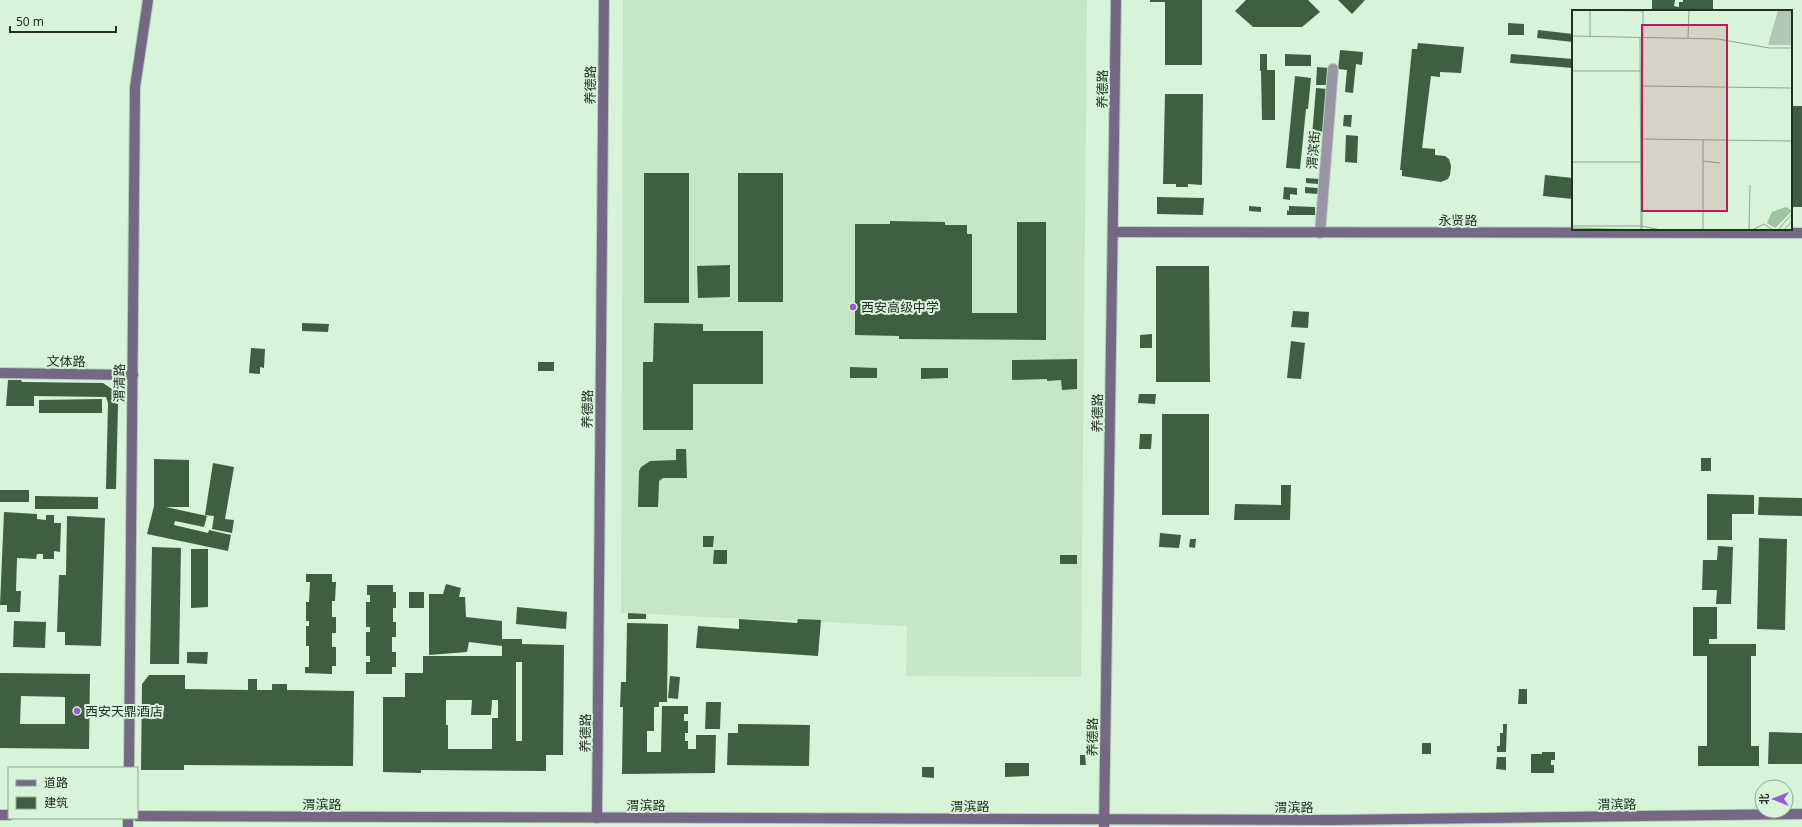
<svg xmlns="http://www.w3.org/2000/svg" width="1802" height="827" viewBox="0 0 1802 827" font-family="'Noto Sans','Noto Sans SC',sans-serif">
<style>
.built{fill:#c5e7c6}
.building{fill:#3e6041;fill-rule:evenodd}
.lines{fill:none;stroke-linecap:round;stroke-linejoin:round}
.street-casing{stroke:#b7d0b8;stroke-width:12}
.secondary-casing{stroke:#b7d0b8;stroke-width:12}
.street{stroke:#9b93a6;stroke-width:10}
.secondary{stroke:#756884;stroke-width:10}
.poi-dot{fill:#975ad0;stroke:#d7f4d8;stroke-width:1.5}
.labels{text-anchor:middle;dominant-baseline:central;stroke-width:4;stroke-linejoin:round;paint-order:stroke}
.street-label{font-size:13px;fill:#232e24;stroke:#d7f4d8}
.poi-label{font-size:13px;fill:#232e24;stroke:#d7f4d8;text-anchor:start}
.inset-road{fill:none;stroke:#8fa590;stroke-width:1}
.view{fill:#c2185b;fill-opacity:0.15;stroke:#c2185b;stroke-width:2}
.inset-edge{fill:none;stroke:#232e24;stroke-width:2}
</style>
<rect width="100%" height="100%" fill="#d7f4d8"/>
<!-- built -->
<polygon class="built" points="623,0 1087,0 1081,677 906,676 907,626 621,613"/>
<!-- building -->
<g class="building">
<polygon points="1150,0 1202,0 1202,65 1165,65 1165,2 1150,2"/>
<polygon points="1246,0 1308,0 1320,12 1302,27 1253,27 1235,11"/>
<polygon points="1338,0 1365,0 1352,14"/>
<polygon points="1652,0 1675,0 1674,6 1679,7 1679,2 1683,2 1683,0 1713,0 1713,11 1652,11"/>
<polygon points="1508,23 1524,24 1524,35 1508,35"/>
<polygon points="1538,30 1573,34 1573,42 1537,38"/>
<polygon points="1418,43 1464,47 1461,73 1440,72 1440,77 1431,76 1422,148 1435,149 1435,155 1445,156 1449,159 1451,166 1450,175 1448,179 1441,182 1402,176 1402,170 1400,170 1412,49 1417,49"/>
<polygon points="1340,50 1363,52 1362,65 1356,64 1353,93 1345,92 1347,70 1338,69"/>
<polygon points="1260,54 1267,54 1267,70 1275,70 1275,120 1262,120 1261,71 1260,71"/>
<polygon points="1285,54 1311,55 1311,66 1285,66"/>
<polygon points="1511,54 1573,59 1573,68 1510,63"/>
<polygon points="1317,67 1329,68 1328,85 1316,85"/>
<polygon points="1295,76 1311,78 1308,109 1306,109 1300,169 1286,168"/>
<polygon points="1316,88 1328,89 1325,137 1312,136"/>
<polygon points="1165,94 1203,94 1202,185 1188,184 1188,187 1176,187 1176,184 1163,184"/>
<rect x="1791" y="106" width="11" height="101"/>
<polygon points="1344,115 1352,115 1351,127 1343,126"/>
<polygon points="1346,135 1358,136 1357,163 1345,162"/>
<rect x="644" y="173" width="45" height="130"/>
<rect x="738" y="173" width="45" height="129"/>
<polygon points="1545,175 1573,178 1573,199 1543,196"/>
<polygon points="1306,178 1319,179 1319,184 1306,183"/>
<polygon points="1284,187 1297,188 1297,195 1290,194 1290,200 1283,199"/>
<polygon points="1305,187 1318,188 1318,194 1305,193"/>
<polygon points="1157,197 1204,198 1203,215 1157,214"/>
<polygon points="1249,206 1261,207 1261,212 1249,211"/>
<polygon points="1289,206 1315,207 1315,215 1287,215 1287,210 1289,211"/>
<polygon points="890,221 945,222 945,225 967,225 967,234 972,234 972,313 1017,313 1017,222 1046,222 1046,340 899,339 899,336 855,335 855,224 890,224"/>
<polygon points="730,265 730,297 698,298 697,266"/>
<polygon points="1156,266 1209,266 1210,382 1156,382"/>
<polygon points="1293,311 1309,312 1308,328 1291,327"/>
<polygon points="302,323 329,324 328,332 302,331"/>
<polygon points="654,323 703,324 703,331 763,331 763,384 693,384 693,430 643,430 643,362 653,362"/>
<polygon points="1152,334 1152,348 1140,348 1140,335"/>
<polygon points="1291,341 1305,343 1301,379 1287,378"/>
<polygon points="251,348 265,349 264,368 260,367 260,374 249,373"/>
<polygon points="1077,359 1077,389 1062,390 1061,380 1047,381 1047,379 1012,380 1012,360"/>
<rect x="538" y="362" width="16" height="9"/>
<polygon points="850,367 877,368 877,378 850,378"/>
<polygon points="921,368 948,368 948,378 921,379"/>
<polygon points="8,380 21,380 22,382 103,383 112,389 117,397 118,404 116,489 106,489 108,403 106,397 34,396 34,406 6,406"/>
<polygon points="1139,394 1156,394 1155,404 1138,403"/>
<polygon points="102,399 102,413 39,413 39,400"/>
<rect x="1162" y="414" width="47" height="101"/>
<polygon points="1140,434 1152,434 1151,449 1139,449"/>
<polygon points="676,449 686,449 687,478 663,478 659,481 659,485 658,507 638,507 639,471 641,467 650,461 676,460"/>
<rect x="1701" y="458" width="10" height="13"/>
<polygon points="154,459 189,460 189,507 166,507 207,516 204,527 175,521 174,525 208,533 209,530 231,535 228,551 147,534 154,506"/>
<polygon points="213,463 234,467 225,519 234,520 232,533 212,529 214,516 205,515"/>
<polygon points="1281,485 1291,485 1290,520 1234,520 1235,504 1281,505"/>
<rect x="0" y="490" width="29" height="12"/>
<polygon points="1707,494 1754,495 1754,514 1732,514 1732,540 1707,540"/>
<polygon points="35,496 98,497 98,509 35,509"/>
<polygon points="1759,497 1802,498 1802,516 1758,515"/>
<polygon points="4,512 37,514 37,519 46,520 46,515 54,515 54,523 61,523 60,552 54,551 54,559 43,559 43,554 37,554 36,559 17,558 16,591 21,591 20,612 7,612 7,605 0,605"/>
<polygon points="67,516 105,518 101,646 65,645 65,632 57,632 59,575 66,575"/>
<polygon points="1160,533 1181,535 1179,548 1159,547"/>
<polygon points="703,536 714,536 713,547 703,547"/>
<polygon points="1759,538 1787,539 1785,630 1757,629"/>
<polygon points="1190,539 1196,539 1195,548 1189,547"/>
<polygon points="1718,546 1733,547 1731,604 1716,604 1717,590 1702,590 1703,560 1717,560"/>
<polygon points="152,547 181,548 179,664 150,664"/>
<polygon points="191,549 208,549 208,607 191,608"/>
<polygon points="714,550 727,550 727,564 713,564"/>
<rect x="1060" y="555" width="17" height="9"/>
<polygon points="306,574 332,574 332,582 336,582 335,601 332,601 332,617 336,617 336,633 332,633 332,647 336,647 336,666 332,666 332,674 305,673 305,667 309,667 309,646 306,646 306,626 309,626 309,621 306,621 306,602 309,602 310,582 306,582"/>
<path d="M446,584L461,588L459,597H465L466,617L502,621V639H522V644L564,645L563,755H546V771L421,770V773L383,772V697H405V673H423V656H502V646L469,642L467,652L429,655V594H443ZM516,662H522V741H516ZM446,700H472L471,715H491L492,700H498V718H492V749H448V725H446Z"/>
<polygon points="367,585 393,585 393,592 396,592 396,608 393,608 393,622 396,622 396,637 392,637 392,652 396,652 396,667 392,667 392,674 366,674 366,662 370,662 370,656 366,656 366,632 370,632 370,627 366,627 366,602 370,602 370,595 367,595"/>
<rect x="409" y="592" width="15" height="16"/>
<polygon points="517,607 567,612 566,629 555,628 556,619 555,628 516,624"/>
<polygon points="1693,607 1717,607 1717,639 1709,639 1709,644 1756,644 1756,656 1751,656 1751,746 1759,746 1759,766 1698,766 1698,746 1707,746 1707,656 1693,656"/>
<polygon points="628,613 646,614 646,619 628,619"/>
<polygon points="739,619 797,623 798,619 821,620 818,656 696,648 698,626 739,629"/>
<polygon points="14,621 46,622 45,648 13,647"/>
<polygon points="627,623 668,624 667,702 659,702 659,707 654,707 654,731 647,731 647,752 661,752 662,706 688,706 688,714 684,714 684,721 688,721 688,733 685,733 685,741 688,741 688,749 696,749 696,735 716,735 715,773 622,774 623,707 620,707 621,682 626,682"/>
<polygon points="187,652 208,652 207,664 187,663"/>
<path d="M0,673L90,674L89,749L0,748ZM21,696L65,697V724H20Z"/>
<polygon points="149,675 185,675 185,689 248,690 248,679 257,679 257,690 272,690 272,684 287,684 287,690 292,690 354,691 353,766 184,765 184,770 141,770 142,684"/>
<polygon points="670,676 680,677 678,699 668,698"/>
<polygon points="1519,689 1527,689 1527,704 1518,704"/>
<polygon points="706,702 721,702 720,729 705,729"/>
<polygon points="738,724 810,725 809,766 727,765 728,733 738,733"/>
<polygon points="1503,724 1507,724 1506,752 1497,752 1497,746 1500,746 1500,733 1503,733"/>
<polygon points="1769,732 1802,733 1802,764 1768,764"/>
<rect x="1422" y="743" width="9" height="11"/>
<polygon points="1542,752 1555,752 1555,760 1551,760 1551,765 1554,765 1554,773 1531,773 1531,754 1542,754"/>
<polygon points="1080,755 1085,755 1086,765 1080,765"/>
<polygon points="1497,757 1506,757 1506,770 1496,769"/>
<polygon points="1005,763 1029,763 1029,776 1005,777"/>
<polygon points="922,767 934,767 934,778 922,777"/>
</g>
<g class="lines">
<defs>
<polyline id="street" points="1320,233 1333,69"/>
<g id="secondary">
<polyline points="1113,232 1802,233"/>
<polyline points="0,373 133,375"/>
<polyline points="129,768 135,87 148,0"/>
<polyline points="0,815 9,815"/>
<polyline points="137,816 1331,820 1802,814"/>
<polyline points="597,818 604,0"/>
<polyline points="128,827 128,818"/>
<polyline points="1104,827 1116,0"/>
</g>
</defs>
<!-- street casing -->
<use href="#street" class="street-casing"/>
<!-- secondary casing -->
<use href="#secondary" class="secondary-casing"/>
<!-- street -->
<use href="#street" class="street"/>
<!-- secondary -->
<use href="#secondary" class="secondary"/>
</g>
<!-- markers -->
<g class="poi-dot">
<circle cx="853" cy="307" r="4"/>
<circle cx="77" cy="711" r="4"/>
</g>
<g class="labels">
<!-- street labels -->
<g class="street-label">
<text transform="translate(590 85) rotate(-89)">养德路</text>
<text transform="translate(1102 89) rotate(-89)">养德路</text>
<text transform="translate(1313 150) rotate(-85)">渭滨街</text>
<text x="1458" y="220">永贤路</text>
<text transform="translate(66 361) rotate(1)">文体路</text>
<text transform="translate(119 383) rotate(-89)">渭清路</text>
<text transform="translate(587 409) rotate(-89)">养德路</text>
<text transform="translate(1097 413) rotate(-89)">养德路</text>
<text transform="translate(585 733) rotate(-89)">养德路</text>
<text transform="translate(1092 737) rotate(-89)">养德路</text>
<text x="322" y="804">渭滨路</text>
<text transform="translate(1617 804) rotate(-1)">渭滨路</text>
<text x="646" y="805">渭滨路</text>
<text x="970" y="806">渭滨路</text>
<text x="1294" y="807">渭滨路</text>
</g>
<!-- poi labels -->
<g class="poi-label">
<text x="861" y="307">西安高级中学</text>
<text x="85" y="711">西安天鼎酒店</text>
</g>
</g>
<!-- overview -->
<g transform="translate(1572 10)">
<rect width="220" height="220" fill="#d7f4d8"/>
<path d="M206,0H220V35H196Z" fill="#b0c8b1"/>
<path d="M214,197L220,201L203,218L195,213L200,202Z" fill="#9dc39f"/>
<path class="inset-road" d="M23,0L71,1M0,26L146,29L197,38H220M18,27V0M68,28L69,220M116,28L117,0M0,61H69M71,76L220,78M69,129L220,131M131,151L148,153M0,152H69M0,216H69L89,220M0,218L77,220M70,220L71,0M131,220V130M177,220L178,175M180,220L192,214L201,220M206,220L220,204M212,220L220,211"/>
<path class="view" d="M70,15H155V201H70Z"/>
<rect width="220" height="220" class="inset-edge"/>
</g>
<!-- legend -->
<rect x="8" y="767" width="130" height="52" fill="#d7f4d8" stroke="#8fa590"/>
<rect x="16" y="780" width="20" height="6" fill="#756884" stroke="#8fa590"/>
<text x="44" y="787" font-size="12" fill="#232e24">道路</text>
<rect x="16" y="797" width="20" height="12" fill="#3e6041" stroke="#8fa590"/>
<text x="44" y="807" font-size="12" fill="#232e24">建筑</text>
<!-- north arrow -->
<g transform="translate(1774 799) rotate(270)"><circle r="19" fill="#d7f4d8" stroke="#8fa590"/>
<path d="M0-3L7 15L0 10L-7 15Z" fill="#975ad0"/>
<text y="-6" font-size="11" font-weight="bold" text-anchor="middle" fill="#232e24">北</text>
</g>
<!-- scale -->
<path d="M10 26v6h106v-6" fill="none" stroke="#232e24" stroke-width="2"/>
<text x="16" y="26" font-size="12" fill="#232e24" stroke="#d7f4d8" stroke-width="3" paint-order="stroke">50 m</text>
</svg>
